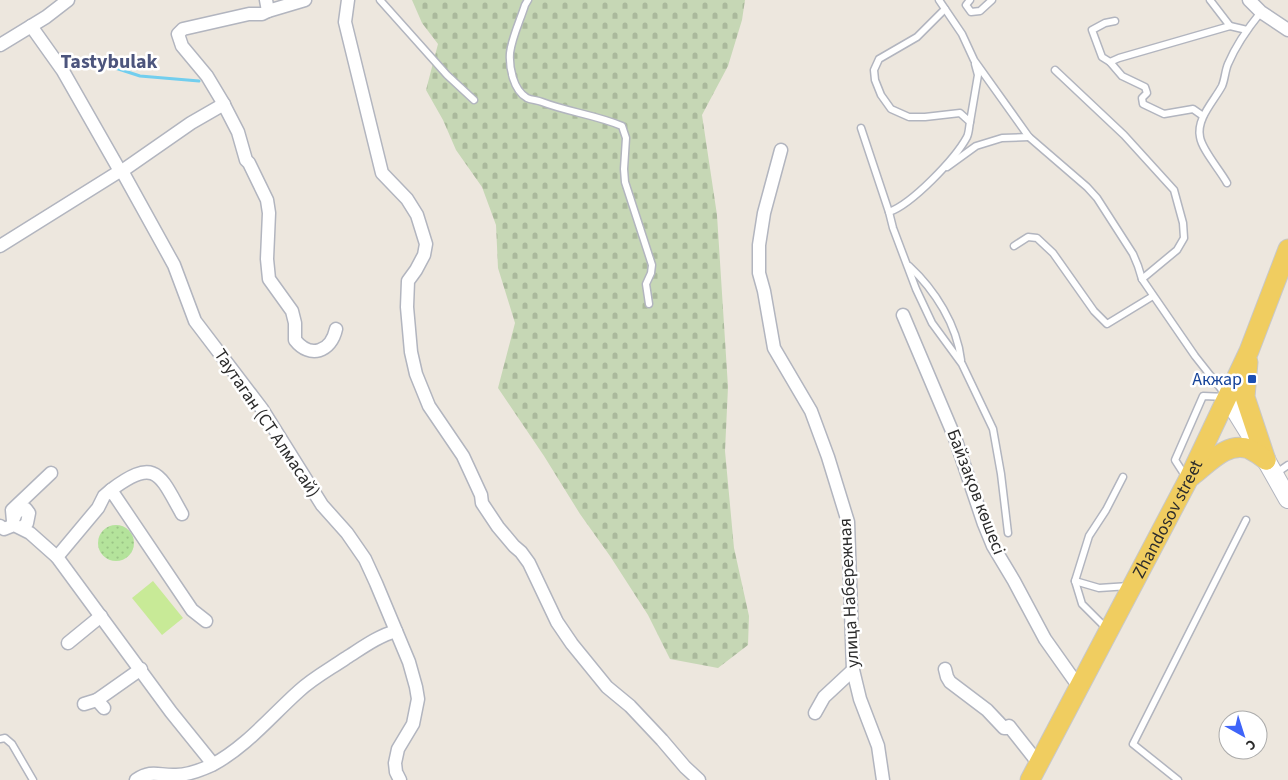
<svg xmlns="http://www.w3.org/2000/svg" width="1288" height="780" viewBox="0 0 1288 780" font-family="'Source Sans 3',sans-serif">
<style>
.cemetery{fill:url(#cemetery-stones)}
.park{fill:url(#park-dots)}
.pitch{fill:#c8ea97}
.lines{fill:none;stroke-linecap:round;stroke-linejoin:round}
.stream{stroke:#72ceee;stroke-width:3}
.service-casing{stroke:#b2b5bf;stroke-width:9}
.minor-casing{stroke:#b2b5bf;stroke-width:15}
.secondary-casing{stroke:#b2b5bf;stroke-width:20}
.primary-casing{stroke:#c8c8c8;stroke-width:21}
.service{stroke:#fff;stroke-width:6}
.minor{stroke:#fff;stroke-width:12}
.secondary{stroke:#fff;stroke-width:18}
.primary{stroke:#f0cd60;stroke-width:19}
.transit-dot{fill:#1a4fb4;stroke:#fff;stroke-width:2}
.labels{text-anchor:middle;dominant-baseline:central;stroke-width:5;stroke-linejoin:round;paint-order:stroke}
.transit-label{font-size:18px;fill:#164399;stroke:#fff;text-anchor:end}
.street-label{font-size:18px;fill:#2c2c2c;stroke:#fff}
.quarter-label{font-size:20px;font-weight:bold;fill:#4c557d;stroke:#fff}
</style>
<defs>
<pattern id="cemetery-stones" width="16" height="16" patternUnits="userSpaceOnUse" patternTransform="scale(1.25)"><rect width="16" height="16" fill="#c6d7b5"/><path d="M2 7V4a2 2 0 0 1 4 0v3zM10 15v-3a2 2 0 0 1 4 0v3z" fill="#aab99c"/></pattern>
<pattern id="park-dots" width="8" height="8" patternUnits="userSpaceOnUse" patternTransform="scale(1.25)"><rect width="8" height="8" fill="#b4e39b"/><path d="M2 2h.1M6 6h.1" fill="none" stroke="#9bc386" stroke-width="1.8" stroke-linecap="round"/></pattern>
</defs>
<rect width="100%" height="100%" fill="#ede7de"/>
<!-- cemetery -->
<polygon class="cemetery" points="412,0 745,0 742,20 728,66 702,115 717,215 728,387 725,451 734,548 749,616 748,645 718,668 670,659 648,615 610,556 580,514 544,456 498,388 515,323 498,268 496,225 482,187 456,150 443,120 426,90 438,44 422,23"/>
<!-- park -->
<circle class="park" cx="116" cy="543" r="18"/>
<!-- pitch -->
<polygon class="pitch" points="153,581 183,618 162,635 132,598"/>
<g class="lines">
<!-- stream -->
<polyline class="stream" points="103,64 140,76 199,81"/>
<defs>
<g id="service">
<polyline points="380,0 447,75 474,100"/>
<path d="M528,0L525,5C520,21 512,37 510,53C509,67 513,90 527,98C531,100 537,100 542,102C568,112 596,115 622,126L626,138L624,169L625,182L652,265L651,273L646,284L649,304"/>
<polyline points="939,0 962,34 974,60 1029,137 1087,187 1097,198 1133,254 1138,266 1142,279"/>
<polyline points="970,0 966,5 971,12 980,11 992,0"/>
<polyline points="1210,0 1230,26"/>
<polyline points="1110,62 1102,57 1092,30 1105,23 1115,21"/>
<polyline points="1055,70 1124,135 1174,190 1183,223 1184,238 1177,250 1142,279 1195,356 1225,394"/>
<polyline points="1203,116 1193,109 1164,114 1143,104 1142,98 1147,93 1145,87 1122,76 1110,62 1119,58 1230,26 1247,30"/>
<polyline points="970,122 978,75 975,64"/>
<path d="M861,128L889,212C912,204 955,159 967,137C969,133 969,127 970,122L960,113L925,117H909L891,109L881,95L875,80L874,70L879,59L917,37L945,9"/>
<polyline points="947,167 976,146 1002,138 1029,137"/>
<path d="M1227,183C1220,170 1202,150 1200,137C1196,119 1214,101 1222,86C1225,79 1225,71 1228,64C1236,45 1248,28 1261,12"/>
<polyline points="889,212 893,228 916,289 932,323 962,364 993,429 1001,474 1008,533"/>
<polyline points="1014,246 1028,237 1037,238 1053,253 1094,311 1107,324 1153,296"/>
<path d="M909,266C935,290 957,325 961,360"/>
<polyline points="1275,474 1288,465"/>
<polyline points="1186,477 1175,460 1203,396 1226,397"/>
<polyline points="1075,581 1099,588 1129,586"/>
<polyline points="1106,628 1082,604 1075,581 1089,536 1106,510 1123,477"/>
<polyline points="0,739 5,738 12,744 33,780"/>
<polyline points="1178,780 1133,744 1246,520"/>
</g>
<g id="minor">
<path d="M266,0L268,11L262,14H249L183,29L178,34L182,46L207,76L222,101L238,132L246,160L249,163L267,200L269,213L267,259L269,279L292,311L295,323V340C310,359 331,352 336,329"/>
<polyline points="348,0 345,22 382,173 407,199 417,215 426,244 424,255 416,270 408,281 407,307 411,352 416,374 429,406 463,456 481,495 482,503 498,527 514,546 521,552 529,563 557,622 572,644 607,687 630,706 662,740 685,767 699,780"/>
<polyline points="1249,0 1261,12 1288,30"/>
<polyline points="268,11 305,0"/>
<polyline points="31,26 63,71 120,171 122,171 174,265 195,321 262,409 322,505 347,533 365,559 376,583 409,662 416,687 418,699 413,724 398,749 395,763 396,772 400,780"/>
<polyline points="0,45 46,17 68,0"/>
<polyline points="781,150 764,213 759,245 759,273 764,291 774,348 811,411 828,457 848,522 853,670 860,699 878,746 883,780"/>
<polyline points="122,171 191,123 224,104"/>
<polyline points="0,246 120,171"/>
<polyline points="903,315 955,438 984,524 993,546 1014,581 1045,639 1079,687"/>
<path d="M111,490C156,456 160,475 182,514"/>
<polyline points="14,518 16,513 22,509 26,509 29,513 27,523 22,528"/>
<polyline points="13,521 12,510 51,473"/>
<polyline points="0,526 4,529 14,525 30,533 57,557 98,508 104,496 111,490 192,610 206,621"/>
<polyline points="57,557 171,712 213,764"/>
<polyline points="68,643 101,616"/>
<polyline points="945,669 947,677 950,682 987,710 1004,728 1007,728 1009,726 1039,764"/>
<polyline points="84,704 97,700"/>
<polyline points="104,708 97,700 141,669"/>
<polyline points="815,713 824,697 853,670"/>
<path d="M136,780C152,769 159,776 176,775C189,775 201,770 212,765C246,747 271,716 299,691C313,678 330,669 346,658C362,648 378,636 396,631"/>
</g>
<polyline id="secondary" points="1227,397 1266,460 1288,499"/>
<g id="primary">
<polyline points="1248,362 1245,397 1266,460"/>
<path d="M1192,476C1208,464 1227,441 1249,449C1255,452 1261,456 1266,460"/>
<path id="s1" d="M1030,780L1188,480L1249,351L1288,249"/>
</g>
</defs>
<!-- service casing -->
<use href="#service" class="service-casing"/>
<!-- minor casing -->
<use href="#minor" class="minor-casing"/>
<!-- secondary casing -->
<use href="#secondary" class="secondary-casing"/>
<!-- primary casing -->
<use href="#primary" class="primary-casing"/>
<!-- service -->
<use href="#service" class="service"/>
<!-- minor -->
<use href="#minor" class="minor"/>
<!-- secondary -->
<use href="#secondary" class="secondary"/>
<!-- primary -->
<use href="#primary" class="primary"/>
</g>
<!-- markers -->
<rect class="transit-dot" x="1247" y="374" width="10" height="10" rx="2.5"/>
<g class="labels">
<!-- transit labels -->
<g class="transit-label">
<text x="1242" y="379">Акжар</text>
</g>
<!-- street labels -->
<g class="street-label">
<text transform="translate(267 423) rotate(56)">Таутаган (СТ Алмасай)</text>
<text transform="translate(976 492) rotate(69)">Байзақов көшесі</text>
<text stroke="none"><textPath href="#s1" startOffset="295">Zhandosov street</textPath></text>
<text transform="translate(849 593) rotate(-93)">улица Набережная</text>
</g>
<!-- quarter labels -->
<g class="quarter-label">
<text x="109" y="62">Tastybulak</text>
</g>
</g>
<!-- north arrow -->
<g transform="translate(1243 735) rotate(141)"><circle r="24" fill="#ffffff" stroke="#ababab"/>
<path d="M0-4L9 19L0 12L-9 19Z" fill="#3f64f9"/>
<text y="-8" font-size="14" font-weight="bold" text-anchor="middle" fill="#2c2c2c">С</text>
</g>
</svg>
